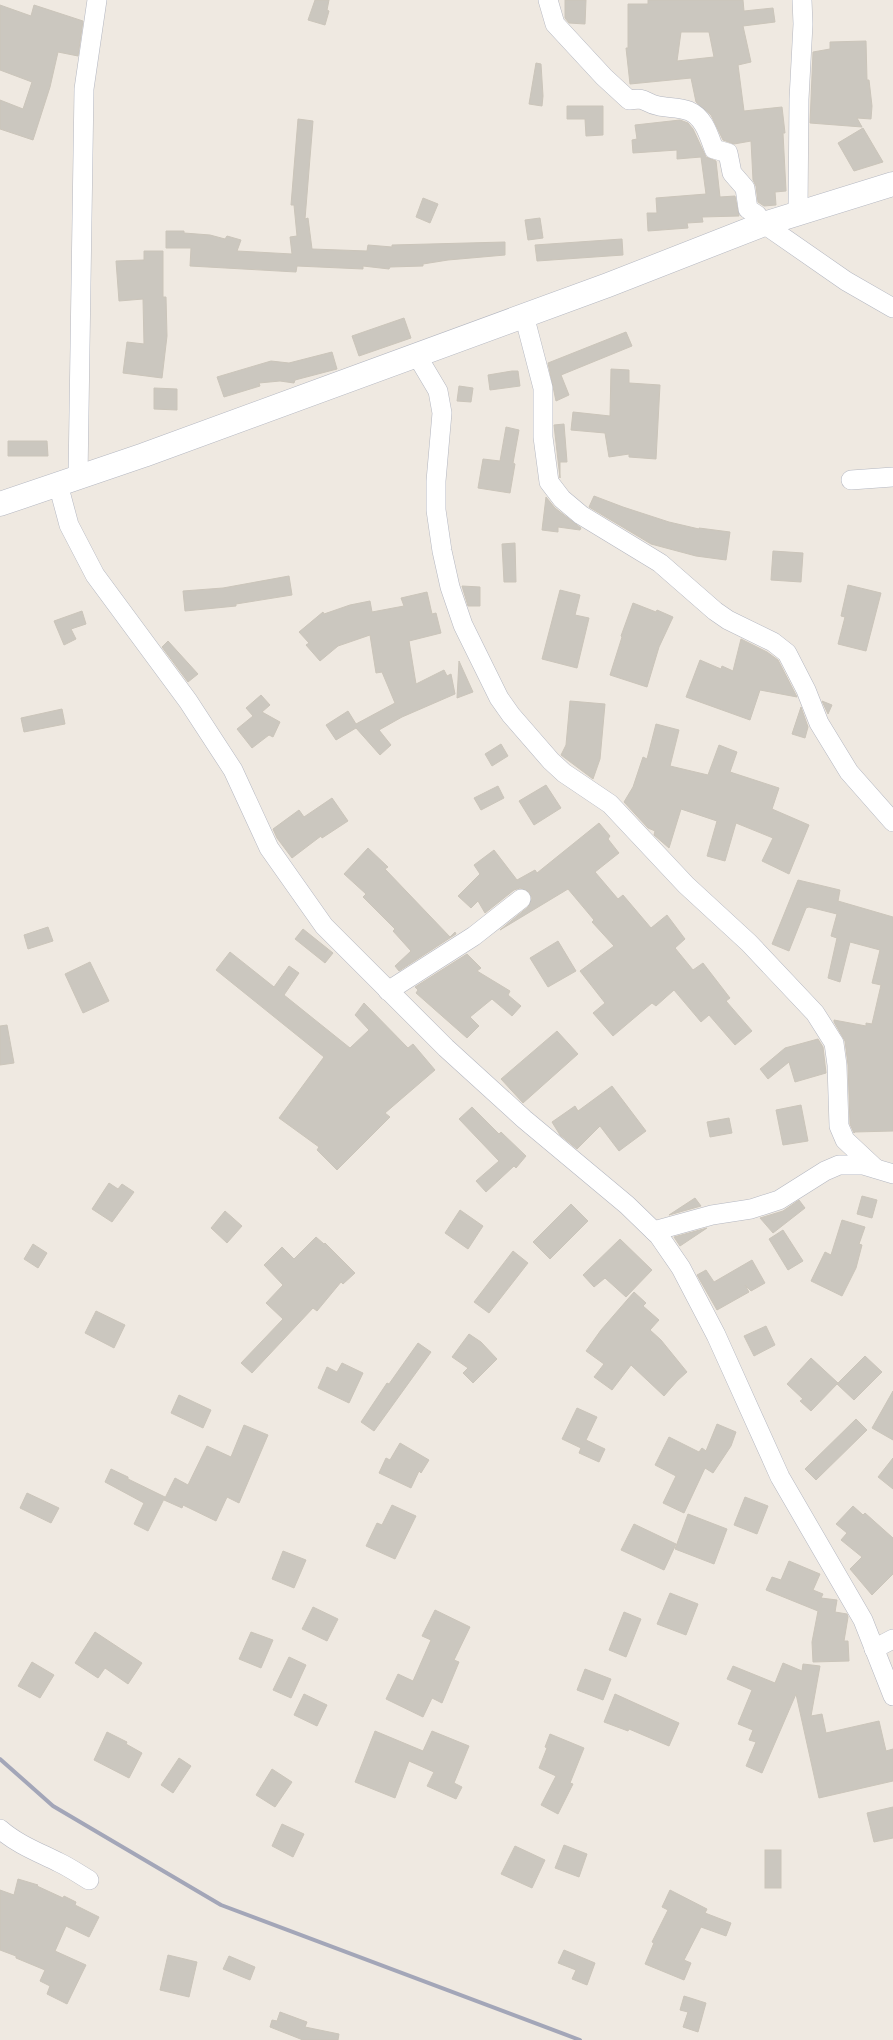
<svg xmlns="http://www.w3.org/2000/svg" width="893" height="2040" viewBox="0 0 893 2040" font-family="'Open Sans',sans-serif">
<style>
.building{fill:#cbc7bf;stroke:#cbc5ba;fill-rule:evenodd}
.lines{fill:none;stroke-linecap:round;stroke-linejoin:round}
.minor-casing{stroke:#b4b7c1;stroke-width:20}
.tertiary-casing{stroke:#b4b7c1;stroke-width:25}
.minor{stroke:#fff;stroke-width:19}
.tertiary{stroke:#fff;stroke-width:24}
.rail{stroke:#a3a6b8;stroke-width:4}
</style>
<rect width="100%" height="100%" fill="#efe9e1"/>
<!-- building -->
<g class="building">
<polygon points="315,0 329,0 327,10 329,11 325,25 308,20"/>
<polygon points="565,0 586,0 585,24 569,23 565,18"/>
<path d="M648,0H743L744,11L773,8L775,22L743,26L751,62L738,65L744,111L782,107L785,133H783L786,191L775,192L776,205L764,206L758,202L756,186L753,180L751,141L734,144L723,140L711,115L696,102L691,78L630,84L626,48H628V4H648ZM681,32H709L714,57L677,61Z"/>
<polygon points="0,5 31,16 34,5 83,21 78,56 58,52 50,87 33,140 0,129 0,100 23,109 32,82 0,70"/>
<polygon points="866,41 867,80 869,80 872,106 871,119 857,118 862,127 810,123 813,52 830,49 830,42"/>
<polygon points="536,63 541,64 543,96 542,106 529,104"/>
<polygon points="567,106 603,106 603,135 586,136 585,119 567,119"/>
<polygon points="298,119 313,121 305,219 308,218 312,249 367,251 368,245 392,247 392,245 505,242 505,255 448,260 423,264 423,266 390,267 389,269 363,266 363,269 297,266 296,272 190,266 191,248 166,248 166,231 184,231 184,233 210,235 225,239 227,236 241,240 237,251 292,254 290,237 297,236 294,205 291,205"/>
<polygon points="680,120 688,123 693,129 706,157 716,161 720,197 735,196 739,216 702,217 703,222 687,223 688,228 648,231 647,213 657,213 656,198 706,194 701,157 677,159 677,150 633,153 632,140 637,139 635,125"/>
<polygon points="863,128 883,162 854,171 838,143"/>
<polygon points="423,198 438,204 430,223 416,217"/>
<polygon points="540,218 543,238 528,240 525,220"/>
<polygon points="622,239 623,255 537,261 535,245"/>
<polygon points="144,251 163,251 163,297 166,297 167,336 162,378 123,373 127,342 144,344 143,299 119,301 116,261 144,260"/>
<polygon points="404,318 411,338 359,356 352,336"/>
<polygon points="626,332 632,346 561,375 569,395 556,401 548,363"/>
<polygon points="332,352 337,369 295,380 294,383 280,381 259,383 260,386 224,397 217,377 271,361 289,363"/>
<polygon points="611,369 629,370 629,383 660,385 656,459 629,457 629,454 609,457 605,433 571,430 573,412 610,416"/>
<polygon points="512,371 518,371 520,386 490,390 488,375"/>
<polygon points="459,386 473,388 471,402 457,401"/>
<polygon points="154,388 177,389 177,410 154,409"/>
<polygon points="564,424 567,462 560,462 560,478 554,425"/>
<polygon points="506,427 519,430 513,463 515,464 510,493 478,488 483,459 500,461"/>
<polygon points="8,441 47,441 48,456 8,456"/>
<polygon points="594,496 623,507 669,522 699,529 699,528 730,532 726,560 696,556 651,544 589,507"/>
<polygon points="546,497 555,508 581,528 580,530 558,527 558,532 542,530"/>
<polygon points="515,543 516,582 504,582 502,544"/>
<polygon points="773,551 803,553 801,582 771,580"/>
<polygon points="289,576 292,595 236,604 236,606 185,611 183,591 223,588"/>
<polygon points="848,585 881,593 866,651 838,644 845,617 841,616"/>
<polygon points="462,586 480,587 480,606 468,606"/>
<polygon points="560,590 580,595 575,615 589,618 577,668 542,659"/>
<polygon points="427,592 432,614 436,613 441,633 409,641 416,684 444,670 447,676 451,674 455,694 402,717 379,730 391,745 380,755 356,728 336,740 326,725 348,711 356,724 395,703 382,672 376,673 370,635 338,646 320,661 306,645 309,643 299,632 323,612 324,614 350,605 370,601 372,612 404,606 401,598"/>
<polygon points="633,603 656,612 657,610 673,617 659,647 647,687 610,675 622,637 621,636"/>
<polygon points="82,611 86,624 71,629 76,639 64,645 54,621"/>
<polygon points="741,639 767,652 778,660 797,697 760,690 750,720 686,697 700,660 721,669 722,666 733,671"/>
<polygon points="168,641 198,674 188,682 162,647"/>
<polygon points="459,661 473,692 457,698"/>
<polygon points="261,695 270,705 262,712 280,722 273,737 269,735 252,748 237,729 253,716 246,708"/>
<polygon points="570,701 605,704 600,759 593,779 561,755 566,745"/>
<polygon points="822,701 832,705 828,714"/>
<polygon points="801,707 808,727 805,738 792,734"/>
<polygon points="62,709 65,724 24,732 21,718"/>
<polygon points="656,724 679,730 670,766 708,775 719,745 737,752 730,772 779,788 772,809 809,825 789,874 762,861 773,838 736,823 725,861 707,856 717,821 681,809 669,848 654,835 655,831 648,828 624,802 633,787 643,757 647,759"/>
<polygon points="501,744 508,756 492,766 485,754"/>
<polygon points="546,785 561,808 534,825 519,801"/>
<polygon points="498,786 504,798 481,810 474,798"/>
<polygon points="332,798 348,821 322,838 321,836 292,858 277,838 273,829 299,810 304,817"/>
<polygon points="599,823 610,836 608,839 619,853 595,872 618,899 623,895 651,928 667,915 685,939 675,948 693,970 703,963 730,998 726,1001 752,1031 735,1045 709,1015 701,1022 674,990 656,1006 652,1003 613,1036 593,1013 605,1003 580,971 614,946 592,922 594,920 568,889 500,930 528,907 532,898 529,892 520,888 514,890 485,913 478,901 471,908 458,896 480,874 474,865 494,850 517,880 535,870 537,873"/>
<polygon points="368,848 388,867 385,869 450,937 455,932 456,934 399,971 395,966 411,951 393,931 395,929 363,897 366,894 344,874"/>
<polygon points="798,880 840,890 838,901 893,917 893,1131 855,1132 854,1133 850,1124 848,1065 845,1041 834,1022 834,1020 866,1026 866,1023 872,1024 881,985 872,983 880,950 850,942 840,982 828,978 837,938 831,936 837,914 809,907 806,908 789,951 772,944"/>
<polygon points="48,927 53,941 28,949 24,935"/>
<polygon points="303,929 333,953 325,963 295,939"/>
<polygon points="558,941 576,971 548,987 530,958"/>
<polygon points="230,952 274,987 289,966 299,973 284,995 350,1048 369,1030 355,1015 364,1003 408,1048 413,1044 435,1070 385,1113 390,1117 337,1170 317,1150 319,1147 279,1118 324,1057 216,970"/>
<polygon points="467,954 481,968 477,971 510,991 508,995 521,1006 512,1016 492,999 470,1017 479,1026 467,1038 416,993 418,990 415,987"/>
<polygon points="90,962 109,1001 83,1013 65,974"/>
<polygon points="7,1025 14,1063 0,1065 0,1026"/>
<polygon points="557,1031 578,1054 523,1103 501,1079"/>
<polygon points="818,1039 823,1047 826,1073 795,1082 789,1062 768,1079 760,1069 785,1048"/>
<polygon points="612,1086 646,1131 619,1151 600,1126 577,1149 560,1135 552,1122 575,1106 578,1111"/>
<polygon points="801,1105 808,1141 783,1145 776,1110"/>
<polygon points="472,1107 499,1134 501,1132 526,1156 516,1168 514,1166 486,1192 476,1181 499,1161 459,1119"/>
<polygon points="729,1118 732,1133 710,1137 707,1122"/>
<polygon points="109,1183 118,1189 122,1184 134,1192 112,1222 92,1209"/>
<polygon points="862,1196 877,1200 872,1218 857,1214"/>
<polygon points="695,1198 701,1206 669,1215"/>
<polygon points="799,1200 805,1208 773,1233 760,1218 783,1211"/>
<polygon points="571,1204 588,1221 550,1259 533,1242"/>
<polygon points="460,1210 483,1226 468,1249 445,1233"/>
<polygon points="225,1211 242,1226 227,1243 211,1228"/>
<polygon points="842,1220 865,1227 859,1244 862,1245 856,1268 842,1296 811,1281 825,1252 831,1255"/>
<polygon points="707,1228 680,1246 674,1237"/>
<polygon points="783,1230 803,1261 788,1270 769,1239"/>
<polygon points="316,1237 324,1244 325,1243 355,1273 343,1284 341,1282 317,1311 313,1308 252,1373 241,1363 283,1319 266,1303 283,1285 264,1265 282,1247 294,1259"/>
<polygon points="620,1239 652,1270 626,1297 605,1278 594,1287 583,1275"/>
<polygon points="33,1244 47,1253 38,1268 24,1259"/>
<polygon points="513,1251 528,1263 489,1313 474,1302"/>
<polygon points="752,1260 765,1283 751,1291 745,1285 749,1292 717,1310 697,1275 706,1270 714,1282"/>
<polygon points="634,1292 646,1303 643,1306 659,1320 650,1330 661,1340 687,1372 677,1381 664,1396 631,1365 612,1390 594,1377 604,1364 586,1351 601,1330"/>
<polygon points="96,1311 125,1325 114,1348 85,1333"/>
<polygon points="766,1326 775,1345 754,1356 744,1336"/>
<polygon points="469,1334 481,1342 497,1359 473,1383 463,1373 468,1368 452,1357"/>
<polygon points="418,1343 431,1352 374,1431 361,1422 387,1383 389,1384"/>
<polygon points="865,1356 882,1372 854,1400 837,1384"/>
<polygon points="811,1358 838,1383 811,1411 800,1401 803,1399 787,1384"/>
<polygon points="342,1363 363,1373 349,1403 318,1388 327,1367 337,1372"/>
<polygon points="893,1391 893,1440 872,1428"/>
<polygon points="179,1395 211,1410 203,1428 171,1413"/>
<polygon points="577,1408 597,1417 586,1440 605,1449 599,1462 579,1453 581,1448 562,1439"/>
<polygon points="856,1419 867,1430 816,1480 805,1469"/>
<polygon points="717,1424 736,1432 731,1446 713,1473 705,1468 684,1513 663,1503 676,1476 655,1465 669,1437 699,1452 702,1448 706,1451"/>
<polygon points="244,1425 268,1435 239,1503 227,1497 216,1521 183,1505 182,1508 164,1500 175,1478 188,1485 207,1446 231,1457"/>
<polygon points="400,1443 429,1460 421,1473 419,1471 411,1488 379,1473 386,1458 390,1460"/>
<polygon points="893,1458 893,1489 878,1477"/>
<polygon points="111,1469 128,1477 128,1479 165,1497 148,1531 134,1524 144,1503 105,1482"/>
<polygon points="27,1493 59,1508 51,1523 20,1508"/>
<polygon points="745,1497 768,1506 757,1534 734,1525"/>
<polygon points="392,1505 416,1516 395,1559 366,1546 377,1523 382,1525"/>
<polygon points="853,1506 863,1515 865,1513 893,1538 893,1574 872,1595 850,1569 862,1557 841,1540 847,1533 836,1524"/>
<polygon points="688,1514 727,1529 714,1564 675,1549"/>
<polygon points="634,1524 676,1544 664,1570 621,1550"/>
<polygon points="283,1551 306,1560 294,1588 272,1579"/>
<polygon points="789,1561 820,1574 813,1590 823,1594 821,1598 837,1600 835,1612 847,1614 848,1617 844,1641 848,1641 849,1661 813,1662 812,1642 818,1611 766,1590 772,1577 781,1580"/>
<polygon points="670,1593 698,1604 686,1635 657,1624"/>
<polygon points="313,1607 338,1619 327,1641 302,1629"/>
<polygon points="435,1610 470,1627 454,1660 459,1662 442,1703 432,1698 423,1717 386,1699 398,1674 413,1681 431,1640 422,1636"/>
<polygon points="624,1612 641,1619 626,1657 609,1650"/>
<polygon points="95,1632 142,1663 128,1684 105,1668 98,1678 75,1663"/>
<polygon points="251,1632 273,1640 261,1668 239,1659"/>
<polygon points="289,1657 306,1665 291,1698 273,1690"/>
<polygon points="32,1662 54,1675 40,1698 18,1686"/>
<polygon points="783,1663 802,1671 803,1664 820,1666 811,1716 822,1714 826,1733 879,1721 886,1751 893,1749 893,1781 819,1798 796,1694 762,1773 746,1766 756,1742 749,1740 753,1730 738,1724 752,1690 727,1679 733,1666 775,1683"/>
<polygon points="585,1669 611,1679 603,1700 577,1690"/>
<polygon points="304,1694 327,1705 317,1726 294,1715"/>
<polygon points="615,1694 679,1723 669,1746 629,1729 628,1731 604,1722"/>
<polygon points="375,1731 423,1751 432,1731 469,1746 454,1783 462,1787 456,1799 427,1786 434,1772 409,1761 395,1798 355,1782"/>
<polygon points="107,1732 127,1742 126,1744 142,1753 129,1778 94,1760"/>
<polygon points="550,1734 584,1748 570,1783 573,1784 558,1814 541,1805 556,1776 539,1768 547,1748 545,1747"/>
<polygon points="179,1758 191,1766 173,1793 161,1785"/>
<polygon points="272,1769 292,1782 275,1807 256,1795"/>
<polygon points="893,1807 893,1838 874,1842 867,1813"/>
<polygon points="282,1824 304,1834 293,1857 272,1846"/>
<polygon points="564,1845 587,1854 579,1877 555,1868"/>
<polygon points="515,1846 545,1860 532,1888 501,1874"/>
<rect x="765" y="1850" width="16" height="38"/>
<polygon points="18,1879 38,1885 37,1886 63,1898 64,1896 76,1902 75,1905 99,1917 89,1937 66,1926 55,1951 86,1965 67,2004 47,1994 50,1986 40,1981 45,1970 16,1958 16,1956 0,1950 0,1890 14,1895"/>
<polygon points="670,1890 707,1909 705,1913 731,1923 726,1936 701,1927 684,1960 691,1963 684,1980 645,1964 654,1943 652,1942 668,1910 662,1907"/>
<polygon points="564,1950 595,1963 587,1985 572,1979 576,1970 558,1963"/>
<polygon points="168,1955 197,1962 189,1997 160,1990"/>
<polygon points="229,1956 255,1967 250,1980 223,1969"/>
<polygon points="684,1996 706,2003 698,2032 683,2027 688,2012 680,2010"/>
<polygon points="280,2012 307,2022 305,2027 339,2034 338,2040 303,2040 270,2027 272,2020 277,2021"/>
</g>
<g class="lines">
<defs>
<g id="minor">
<path d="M548,0L555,24L604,77L629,100C648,97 643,103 659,106C668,108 680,107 689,111C704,117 709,136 714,149L728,153L732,173L745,188L748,209L757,215L764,224L846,281L893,308"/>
<polyline points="798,212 799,99 803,24 802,0"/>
<polyline points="524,315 543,388 543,437 549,482 562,499 581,515 660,563 715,611 728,620 773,642 787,653 806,690 819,723 849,772 893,822"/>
<polyline points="416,354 438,391 442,413 436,481 436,510 442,551 450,587 463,625 499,698 511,715 551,761 564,773 610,804 686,885 749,943 815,1013 834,1043 837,1065 839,1126 845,1140 875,1168"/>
<polyline points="78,477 84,89 97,0"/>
<polyline points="851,480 893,477"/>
<polyline points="58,484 69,525 95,575 188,701 233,770 269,848 324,926 446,1048 524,1119 627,1205 659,1236 681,1268 716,1335 780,1477 863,1620 893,1696"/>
<polyline points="388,991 474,936 521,899"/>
<polyline points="654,1231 712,1215 751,1209 779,1200 825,1171 839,1165 863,1165 893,1174"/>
<polyline points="874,1649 893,1639"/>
<path d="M0,1829C17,1844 38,1852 58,1862C69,1867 79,1874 89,1880"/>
</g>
<polyline id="tertiary" points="0,504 144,455 608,285 764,224 893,184"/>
</defs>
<!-- minor casing -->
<use href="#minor" class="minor-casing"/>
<!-- tertiary casing -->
<use href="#tertiary" class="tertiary-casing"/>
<!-- minor -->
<use href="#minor" class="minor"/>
<!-- tertiary -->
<use href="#tertiary" class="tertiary"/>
<!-- rail -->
<polyline class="rail" points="0,1759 53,1806 221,1905 580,2040"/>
</g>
</svg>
